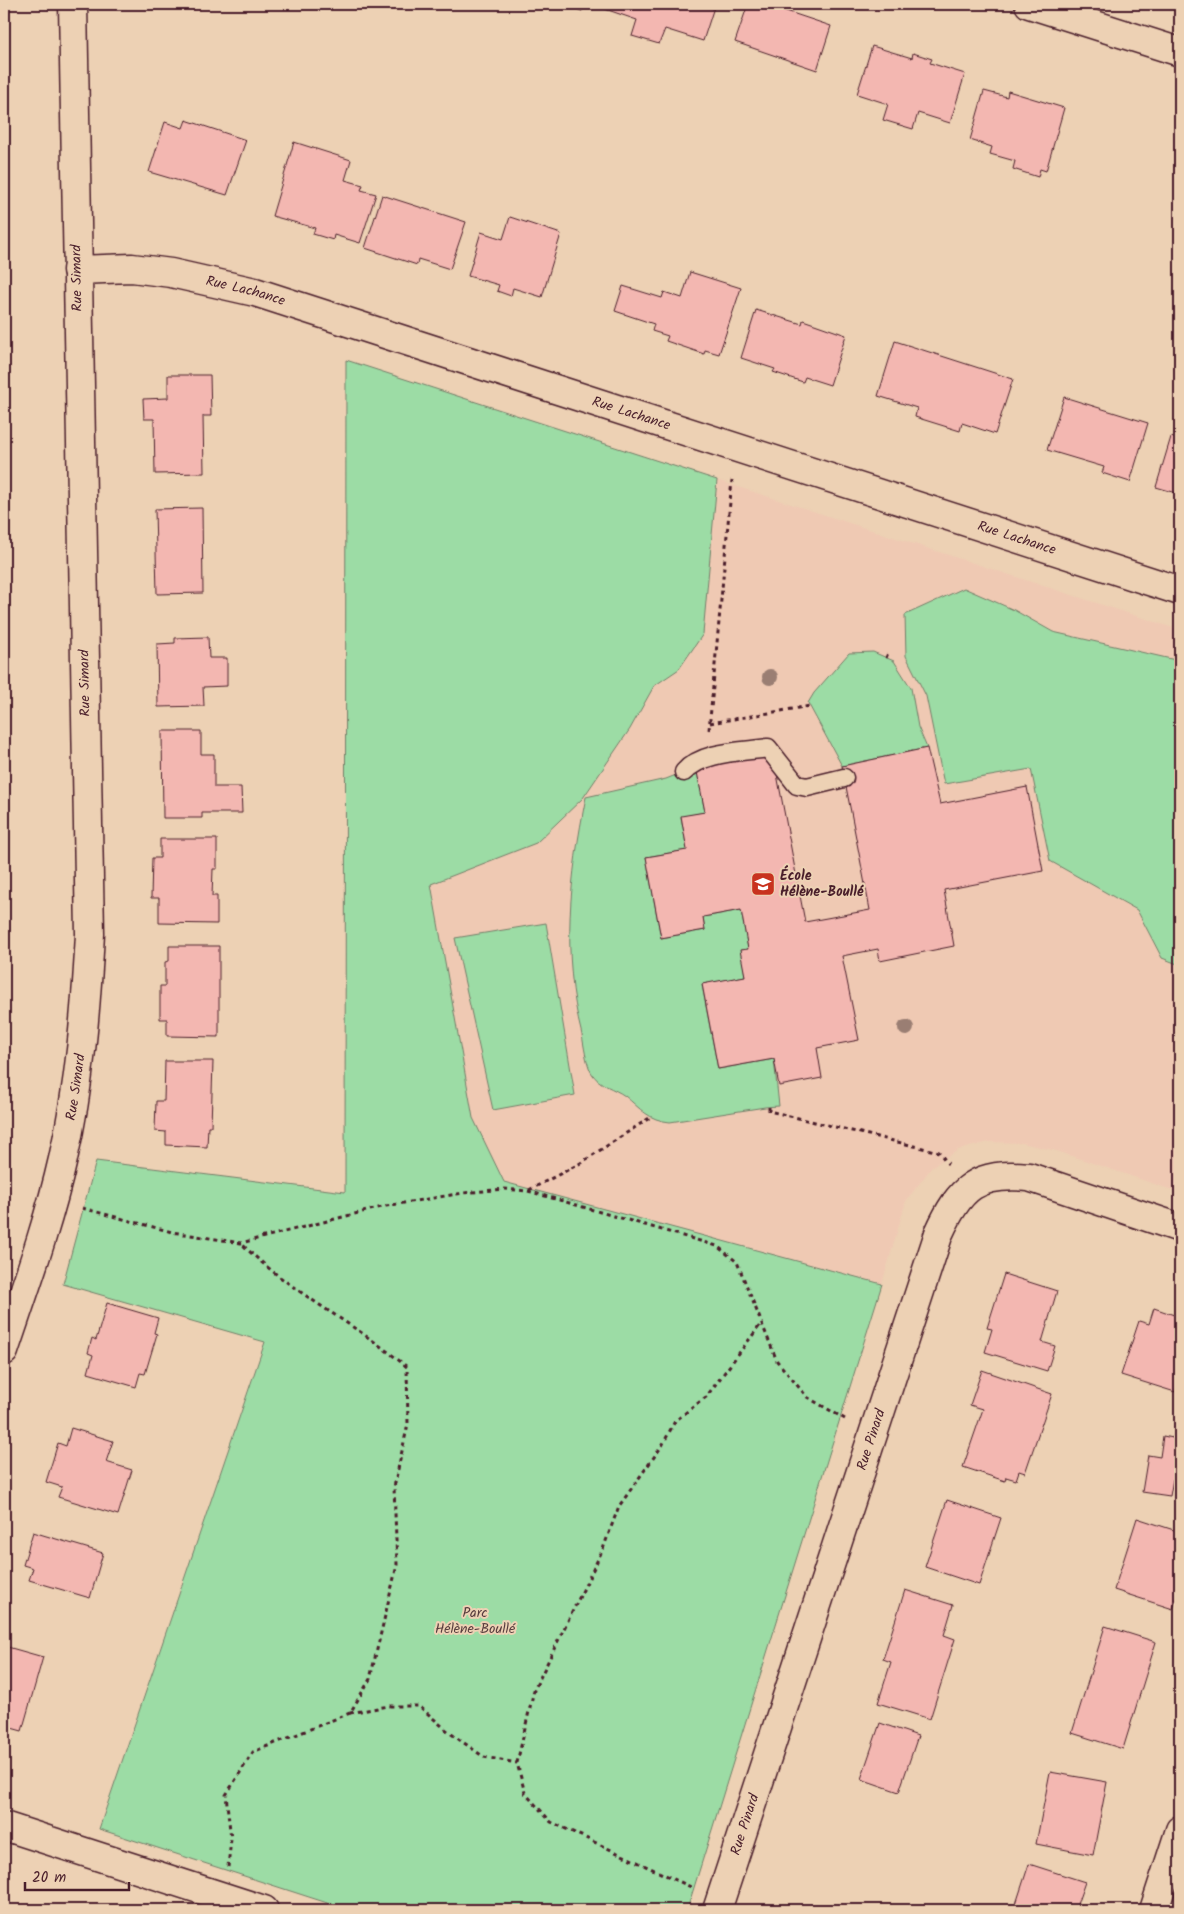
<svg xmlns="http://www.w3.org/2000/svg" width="1184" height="1914" viewBox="0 0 1184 1914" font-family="Kalam,sans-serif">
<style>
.built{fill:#efc9b3}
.green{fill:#9cdca5;stroke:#737e68}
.building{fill:#f3b7b1;stroke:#4a1f2b}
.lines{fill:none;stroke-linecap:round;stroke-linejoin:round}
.service-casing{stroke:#4a1f2b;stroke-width:21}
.minor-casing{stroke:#4a1f2b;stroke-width:31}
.path{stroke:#4a1f2b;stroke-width:3;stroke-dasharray:4 4;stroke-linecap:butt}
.service{stroke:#edd1b4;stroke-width:18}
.minor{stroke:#edd1b4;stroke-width:28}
.tree{fill:#9a7e73}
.labels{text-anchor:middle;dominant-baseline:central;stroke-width:4;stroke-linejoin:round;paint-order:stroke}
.street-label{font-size:14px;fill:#4a1f2b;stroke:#edd1b4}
.poi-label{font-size:14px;font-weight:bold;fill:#4a1f2b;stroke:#edd1b4;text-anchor:start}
.park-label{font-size:14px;fill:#563b3d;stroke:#edd1b4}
</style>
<rect width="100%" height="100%" fill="#edd1b4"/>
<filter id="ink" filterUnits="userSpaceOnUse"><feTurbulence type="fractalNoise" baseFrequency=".02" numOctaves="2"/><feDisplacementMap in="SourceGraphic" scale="10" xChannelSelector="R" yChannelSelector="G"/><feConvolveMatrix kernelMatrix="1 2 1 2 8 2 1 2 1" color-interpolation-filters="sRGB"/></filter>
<g filter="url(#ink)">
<!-- built -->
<polygon class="built" points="346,360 1180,630 1180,1172 1175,1191 1057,1151 1022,1143 989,1142 958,1150 932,1167 906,1201 882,1284 345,1139"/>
<!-- green -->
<g class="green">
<polygon points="346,360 717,480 703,634 679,669 654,686 630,729 583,798 536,843 431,884 473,1118 504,1182 882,1284 687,1910 349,1910 99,1829 265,1342 63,1284 96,1161 345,1192"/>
<polygon points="964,588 1014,610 1053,632 1180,661 1180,965 1162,958 1137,910 1050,861 1031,769 944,784 926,696 906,656 905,615"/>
<polygon points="873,652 894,661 911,688 918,727 927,748 842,766 808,703 814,693 849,653"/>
<path d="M696,767L705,812L681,817L687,850L646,857L661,938L705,930L703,917L741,910L748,949L741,950L745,976L702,985L718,1069L774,1059L779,1106L765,1107L670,1122C648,1120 641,1109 625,1096C614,1088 599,1086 591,1072C586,1062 584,1046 582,1035C561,954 570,877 586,797L666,779Z"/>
<polygon points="546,923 575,1095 493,1110 455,938"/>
</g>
<!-- building -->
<g class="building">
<polygon points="560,4 584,4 582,11"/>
<polygon points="606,4 715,4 703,41 665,29 659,44 632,36 637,20 605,9"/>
<polygon points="748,4 765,4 831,26 817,70 735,42"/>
<polygon points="872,46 912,58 913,53 932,59 930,63 965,74 950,123 918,113 913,129 883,120 888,104 857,94"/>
<polygon points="984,91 1007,97 1008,91 1064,108 1046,171 1040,169 1038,177 1013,169 1015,161 990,154 992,147 970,140"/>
<polygon points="186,120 246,140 227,195 149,172 165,122 183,128"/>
<polygon points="294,142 351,160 345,180 363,185 361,190 376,194 360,243 334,235 333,240 313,234 315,228 272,216"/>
<polygon points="382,195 466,222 450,269 418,259 417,265 365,248"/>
<polygon points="510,217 561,234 542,297 513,288 511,296 497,291 499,285 468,276 481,232 503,239"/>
<polygon points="690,272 741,288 719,354 705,350 704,354 666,341 668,336 652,331 654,324 615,311 623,286 662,298 664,292 682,298"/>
<polygon points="756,310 802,324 803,320 846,335 830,385 805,377 803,382 773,372 775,369 741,358"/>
<polygon points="895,341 1013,379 995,434 962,423 960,431 915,417 917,408 878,396"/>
<polygon points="168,375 210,375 211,416 203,416 204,473 155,474 154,419 144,419 143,399 168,398"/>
<polygon points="1064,397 1148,423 1130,482 1102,473 1104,467 1047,450"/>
<polygon points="1171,437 1180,440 1180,494 1156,487"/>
<polygon points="202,508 203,593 157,594 155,509"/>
<polygon points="208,637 209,658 227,658 227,686 203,687 204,706 158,707 157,644 175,643 175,638"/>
<polygon points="162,731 201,731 201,754 214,754 214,787 241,787 242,813 202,813 202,818 163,818"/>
<polygon points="927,748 940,804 1027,787 1043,871 944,890 954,946 880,961 878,949 842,956 859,1040 817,1048 822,1078 779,1086 774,1059 718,1069 702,984 745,976 740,950 748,949 741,910 703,917 705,930 661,938 646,857 687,850 681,816 705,812 696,767 773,753 805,922 870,910 842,766"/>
<polygon points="160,839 217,839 217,869 213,869 212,896 217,896 217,924 159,923 159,898 151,898 152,858 160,858"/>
<polygon points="169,946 219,946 219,1037 167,1036 167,1019 160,1019 160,986 165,986 165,962 169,961"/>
<polygon points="165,1061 213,1061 211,1126 208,1126 207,1147 166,1145 166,1132 155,1131 156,1101 164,1101"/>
<polygon points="1004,1274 1057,1291 1042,1342 1055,1346 1047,1371 985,1352 992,1329 987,1328"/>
<polygon points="107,1303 158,1318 154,1333 157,1334 145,1374 140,1373 136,1387 88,1373 93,1355 88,1353 92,1338 96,1340"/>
<polygon points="1154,1308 1177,1316 1180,1311 1180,1376 1175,1392 1121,1375 1139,1321 1149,1324"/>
<polygon points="982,1370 1052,1394 1025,1473 1019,1471 1016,1480 1006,1477 1005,1481 963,1467 983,1409 970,1405"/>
<polygon points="1175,1426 1180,1427 1180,1480 1173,1479 1170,1496 1142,1492 1148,1455 1160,1457 1163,1436 1173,1438"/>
<polygon points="71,1428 113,1441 106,1462 132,1470 118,1515 58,1497 62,1487 46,1482 58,1443 66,1446"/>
<polygon points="947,1500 1001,1518 979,1585 925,1567"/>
<polygon points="1137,1518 1180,1532 1180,1587 1173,1609 1114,1590"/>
<polygon points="33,1532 103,1553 90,1598 29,1580 33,1568 23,1565"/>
<polygon points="905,1590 953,1605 944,1635 955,1639 930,1719 878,1703 891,1662 883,1659"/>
<polygon points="1105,1626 1156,1642 1123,1749 1072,1733"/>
<polygon points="4,1646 43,1657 22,1731 4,1726"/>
<polygon points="880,1723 918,1736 899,1792 861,1779"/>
<polygon points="1050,1772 1107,1782 1093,1855 1036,1844"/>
<polygon points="1029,1864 1085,1882 1075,1910 1014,1910"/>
</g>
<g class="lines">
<defs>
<path id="service" d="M684,772C702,751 742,752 768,748L797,785L807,787L844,778"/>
<g id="minor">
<polyline points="1029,4 1180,52"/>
<path id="s1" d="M77,270L132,268L171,273L255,292L1180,591"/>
<path id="s2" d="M4,1351C25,1288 48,1225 63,1159C80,1085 86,1009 90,934L73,4"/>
<polyline points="4,1826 264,1910"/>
<path id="s3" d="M717,1910L939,1233C960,1187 977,1172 1029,1177L1180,1228"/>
<polyline points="1154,1910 1180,1830"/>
</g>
</defs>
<!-- service casing -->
<use href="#service" class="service-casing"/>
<!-- minor casing -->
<use href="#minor" class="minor-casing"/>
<!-- path -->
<g class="path">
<polyline points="886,658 888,653"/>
<polyline points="710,723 810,706"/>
<polyline points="709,730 732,480"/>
<polyline points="769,1107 769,1111 939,1152 948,1164"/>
<polyline points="529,1190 579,1164 651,1117"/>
<polyline points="82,1208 172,1232 241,1243 386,1206 463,1193 504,1189 528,1191 717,1246 737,1262 777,1361 807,1397 845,1419"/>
<polyline points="350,1713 389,1706 419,1706 450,1733 484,1757 517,1763"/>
<path d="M228,1867L231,1839L226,1795L253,1752L350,1713L370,1679L397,1565L394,1487L408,1424L407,1367C354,1322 290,1293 241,1243"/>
<polyline points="691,1887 551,1822 525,1793 517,1763 534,1690 603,1549 619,1506 662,1446 675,1421 706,1397 761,1324"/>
</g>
<!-- service -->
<use href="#service" class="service"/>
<!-- minor -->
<use href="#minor" class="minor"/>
</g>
<!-- trees -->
<g class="tree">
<circle cx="770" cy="677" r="8"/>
<circle cx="906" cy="1028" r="8"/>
</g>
</g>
<!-- icons -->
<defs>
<symbol id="school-square" viewBox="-11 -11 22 22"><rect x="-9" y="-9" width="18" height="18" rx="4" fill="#c8321e" stroke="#edd1b4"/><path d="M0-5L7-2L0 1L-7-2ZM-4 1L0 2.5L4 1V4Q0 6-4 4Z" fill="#fff"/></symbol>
</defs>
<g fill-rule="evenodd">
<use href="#school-square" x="749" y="870" width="28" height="28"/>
</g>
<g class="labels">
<!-- street labels -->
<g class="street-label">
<text transform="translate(77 278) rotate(-91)">Rue Simard</text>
<text stroke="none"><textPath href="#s1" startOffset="171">Rue Lachance</textPath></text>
<text stroke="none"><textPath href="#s1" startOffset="576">Rue Lachance</textPath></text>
<text stroke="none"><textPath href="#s1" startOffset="981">Rue Lachance</textPath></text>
<text transform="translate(85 683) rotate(-91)">Rue Simard</text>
<text stroke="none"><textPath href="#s2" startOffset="274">Rue Simard</textPath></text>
<text stroke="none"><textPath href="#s3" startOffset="495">Rue Pinard</textPath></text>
<text stroke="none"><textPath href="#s3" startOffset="90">Rue Pinard</textPath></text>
</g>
<!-- poi labels -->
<g class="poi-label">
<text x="780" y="876">École<tspan x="780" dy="16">Hélène-Boullé</tspan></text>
</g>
<!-- park labels -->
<g class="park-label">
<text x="475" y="1613">Parc<tspan x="475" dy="16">Hélène-Boullé</tspan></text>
</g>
</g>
<!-- margin -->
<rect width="1184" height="1914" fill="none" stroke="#edd1b4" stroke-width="20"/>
<rect x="10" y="10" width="1164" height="1894" fill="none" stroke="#4a1f2b" stroke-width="2" filter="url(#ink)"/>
<!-- scale -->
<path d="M25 1882v8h104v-8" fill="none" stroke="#4a1f2b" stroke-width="2.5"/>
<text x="32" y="1882" font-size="15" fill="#4a1f2b" stroke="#edd1b4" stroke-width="4" paint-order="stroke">20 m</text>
</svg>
